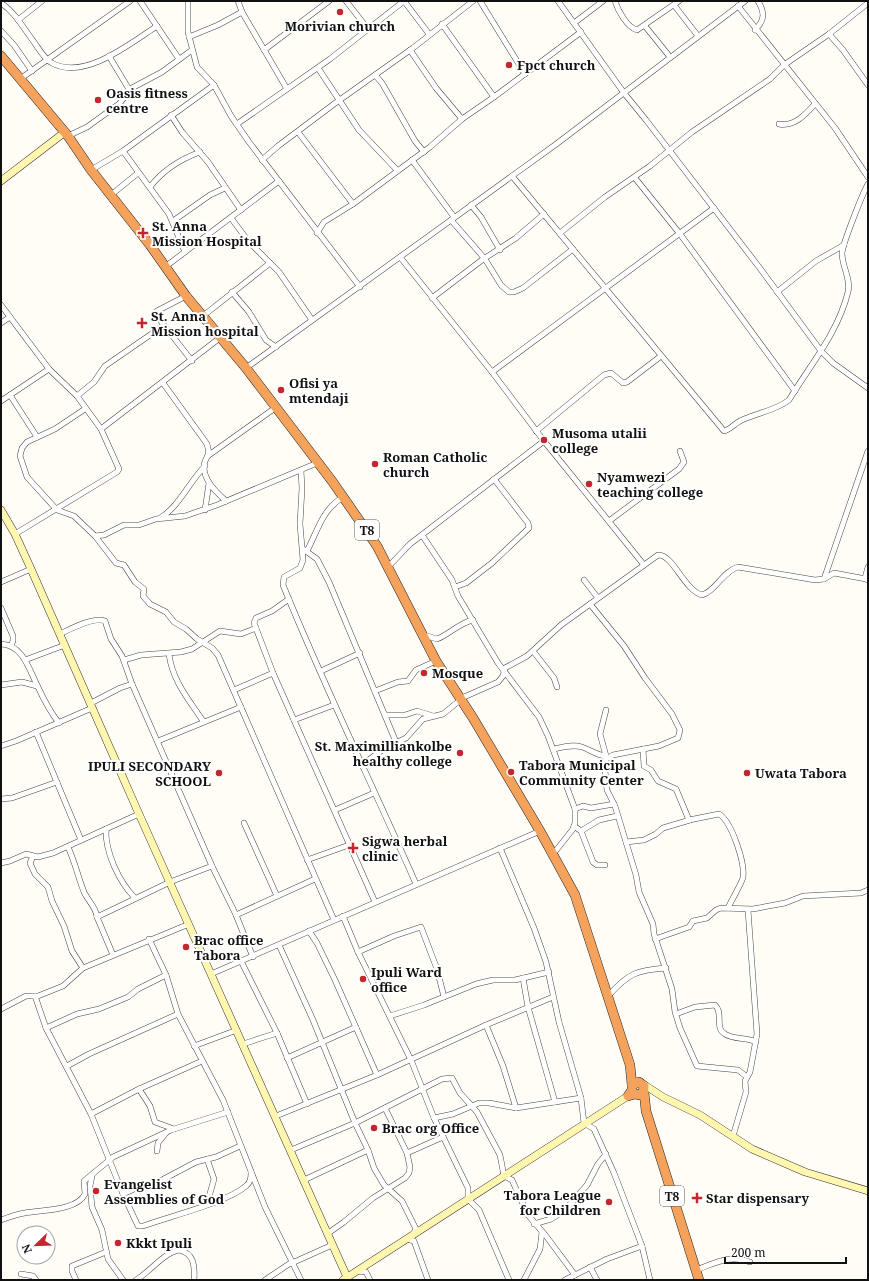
<svg xmlns="http://www.w3.org/2000/svg" width="869" height="1281" viewBox="0 0 869 1281" font-family="'Noto Serif',serif">
<style>
.lines{fill:none;stroke-linecap:round;stroke-linejoin:round}
.street-casing{stroke:#444;stroke-width:6}
.secondary-casing{stroke:#333;stroke-width:8}
.highway-casing{stroke:#222;stroke-width:10}
.street{stroke:#fff;stroke-width:5}
.secondary{stroke:#fff6b0;stroke-width:7}
.highway{stroke:#f5a25d;stroke-width:9}
.poi-dot{fill:#c4262e;stroke:#fff;stroke-width:1.5}
.labels{text-anchor:middle;dominant-baseline:central;stroke-width:4;stroke-linejoin:round;paint-order:stroke}
.shield{fill:#fff;stroke:#585858;stroke-width:1}
.shield-label{font-size:12px;font-weight:bold;fill:#111}
.poi-label{font-size:13px;font-weight:bold;fill:#111;stroke:#fff;text-anchor:start}
</style>
<rect width="100%" height="100%" fill="#fffdf5"/>
<g class="lines">
<defs>
<g id="street">
<polyline points="140,1 179,59"/>
<polyline points="188,1 188,32 197,67 214,85 231,116 249,142 360,287"/>
<polyline points="238,1 242,12 287,89"/>
<polyline points="346,1 368,29"/>
<polyline points="404,1 429,34"/>
<polyline points="480,1 525,74"/>
<polyline points="558,1 624,93 646,120 759,267 821,351 833,363 868,388"/>
<path d="M615,1C618,11 627,27 637,30L679,1"/>
<path d="M1,3C15,12 24,29 34,42C39,49 45,60 52,63C84,81 131,43 157,26"/>
<polyline points="674,5 698,36"/>
<polyline points="738,6 835,128 868,177"/>
<polyline points="18,20 42,1"/>
<polyline points="574,23 603,1"/>
<polyline points="442,24 494,97"/>
<polyline points="645,26 670,57"/>
<path d="M755,30C765,20 765,13 758,1"/>
<polyline points="1,31 14,45 32,71"/>
<polyline points="829,34 843,50 868,85"/>
<polyline points="189,37 218,25 242,12"/>
<polyline points="264,50 329,1"/>
<polyline points="410,50 436,88 462,119"/>
<polyline points="109,56 130,91"/>
<polyline points="318,68 359,130 397,170"/>
<polyline points="375,75 382,83 415,141 424,152"/>
<polyline points="20,79 130,1"/>
<polyline points="171,115 182,132 208,162 241,210"/>
<polyline points="237,124 330,59 404,1"/>
<path d="M779,124C794,127 805,115 815,104"/>
<polyline points="298,132 353,204"/>
<polyline points="68,136 87,127 119,104 132,88 162,72 192,50"/>
<polyline points="123,151 169,214 185,252"/>
<polyline points="262,160 278,146 334,104 413,48 473,1"/>
<polyline points="412,160 454,217"/>
<polyline points="91,170 123,151 214,85"/>
<path d="M512,176L724,431C730,430 734,424 740,421C756,413 775,411 789,400C810,365 838,333 848,292C851,278 842,267 842,253C843,243 862,195 868,184"/>
<polyline points="635,178 680,234 795,391"/>
<path d="M150,187C163,170 181,159 200,152"/>
<polyline points="111,195 138,173"/>
<polyline points="471,205 481,217 500,250"/>
<polyline points="231,218 249,242 279,272 312,320"/>
<polyline points="451,220 485,259 501,285 509,292 514,292 523,288 573,249"/>
<polyline points="173,221 210,195 225,188"/>
<polyline points="317,233 324,222 353,204 430,147 462,119 494,97 581,32"/>
<polyline points="560,233 605,197 650,166 692,132 770,79 784,65 829,34 868,3"/>
<polyline points="400,257 492,372 544,441 644,565"/>
<polyline points="165,267 279,181"/>
<polyline points="232,292 249,312 266,340 276,347"/>
<polyline points="777,292 816,261 844,245"/>
<polyline points="186,296 157,311 156,315 192,361"/>
<polyline points="432,298 482,260 516,238 544,214"/>
<polyline points="1,305 49,369 77,396 101,429 119,469 117,472 15,534"/>
<polyline points="203,316 270,263"/>
<polyline points="1,323 10,317"/>
<polyline points="246,368 555,145 745,1"/>
<polyline points="492,372 714,208"/>
<path d="M163,383L207,444C211,458 206,454 204,465C203,480 216,492 226,501"/>
<polyline points="10,395 37,437"/>
<polyline points="77,396 94,382 105,366 163,326"/>
<polyline points="1,401 49,369"/>
<polyline points="85,409 55,429 27,442 22,448 20,456 27,477 57,510 74,516 95,536 104,535 124,525 139,525 156,519 185,516 217,505 317,463"/>
<polyline points="101,429 221,337"/>
<polyline points="536,431 604,375 611,373 623,383 627,382 661,356"/>
<polyline points="209,455 275,408"/>
<path d="M301,471L302,488L300,524L303,560L300,568L284,577L283,585C324,686 372,784 416,884"/>
<polyline points="205,510 209,483"/>
<path d="M160,518C179,507 189,482 205,466"/>
<polyline points="609,521 679,469 684,462 680,451"/>
<polyline points="422,535 452,580 458,596 498,663 539,717 548,736 575,809 575,823 573,829 554,853"/>
<polyline points="95,536 116,563 124,565 135,582 144,589 143,596 150,604 166,612 174,622 186,629 197,639 212,648 218,655 334,920"/>
<polyline points="303,549 317,559 329,582 396,742"/>
<path d="M307,551C318,530 322,510 343,497"/>
<polyline points="389,566 410,544 544,441"/>
<polyline points="824,579 868,451"/>
<polyline points="584,580 598,598"/>
<polyline points="867,580 865,578 868,567"/>
<polyline points="1,582 31,569"/>
<polyline points="455,587 466,583 492,563 529,528 528,523 494,479"/>
<polyline points="289,599 272,611 256,618 254,623 273,673 375,902"/>
<polyline points="590,604 624,646 645,678 672,714 680,730 678,738 659,746 613,755 606,759"/>
<polyline points="1,608 13,636 13,641 11,645"/>
<path d="M60,634C70,629 95,616 105,621L111,639L122,656L132,684L212,866L236,915L253,957"/>
<path d="M424,635L437,639C450,634 459,623 473,620"/>
<path d="M1,644C23,645 29,669 37,685C43,698 50,712 59,723"/>
<polyline points="533,651 554,678 557,687"/>
<path d="M169,654C172,680 189,700 203,721"/>
<polyline points="25,660 65,645"/>
<polyline points="124,660 141,655 181,652 192,649 220,631 241,634 256,628"/>
<polyline points="321,671 360,653"/>
<polyline points="1,685 22,682 37,686"/>
<polyline points="234,690 273,673"/>
<polyline points="375,691 398,682 408,681 416,670 436,661"/>
<polyline points="91,703 120,688 132,684"/>
<polyline points="606,710 600,734 606,756 605,771 607,790 615,806 636,875 639,892 653,924 654,934 672,989 675,1012 680,1028 697,1066 738,1070 747,1077"/>
<polyline points="386,715 405,715 417,711 433,716"/>
<polyline points="294,720 334,705"/>
<polyline points="36,732 81,840"/>
<polyline points="158,741 241,707"/>
<polyline points="1,746 16,741 92,708"/>
<path d="M554,749C563,747 573,744 582,747C591,750 596,755 606,756"/>
<path d="M643,749L644,766L651,770L658,781L676,789L689,820L719,814C732,822 745,863 743,877C743,881 730,903 728,908"/>
<path d="M363,764L385,748L406,738L423,719L443,714L464,697L498,682L503,676L505,668L527,656L561,625L658,555C673,554 684,590 702,595C716,591 722,572 738,567L815,580L824,579L834,573L866,579"/>
<polyline points="1,799 12,798 57,782"/>
<polyline points="575,809 583,806 591,808 614,804"/>
<polyline points="335,810 374,793"/>
<polyline points="244,823 277,896"/>
<polyline points="574,826 581,831 593,862 597,865 605,865"/>
<path d="M106,829C105,852 119,882 135,898"/>
<polyline points="581,831 599,820 617,816"/>
<polyline points="626,842 644,840 656,834 663,828 690,820"/>
<path d="M68,847C75,862 78,877 84,892C88,901 96,907 97,917L113,955"/>
<polyline points="500,848 534,928 546,962 559,1022 581,1098 584,1123 594,1129 614,1173 642,1246 650,1280"/>
<polyline points="33,856 30,863 35,874 48,887 52,901 64,926 72,951 83,968"/>
<polyline points="307,860 349,845"/>
<polyline points="1,863 10,861 26,854 38,857 53,853 139,814"/>
<polyline points="236,915 315,879"/>
<polyline points="343,916 358,952 411,1060 434,1118 468,1188 468,1199 479,1210 509,1280"/>
<polyline points="97,917 170,882 212,866"/>
<polyline points="309,931 317,943 335,980 377,1075"/>
<polyline points="149,939 166,975 178,1014 223,1100 265,1207 301,1280"/>
<polyline points="655,939 689,927 693,921 707,918 716,910 721,908 753,909 785,903 803,896 861,893 868,890"/>
<polyline points="279,945 313,1020 355,1123 368,1150 374,1168 384,1185 402,1201 416,1229 413,1234"/>
<polyline points="358,952 394,936 421,927 437,969 444,997"/>
<polyline points="241,961 277,1033 307,1104"/>
<polyline points="211,974 540,831"/>
<polyline points="523,978 528,1007 555,1102"/>
<path d="M609,995C628,974 636,970 666,968"/>
<path d="M35,996L46,1028L91,1114L123,1194L138,1226H143C170,1216 226,1203 246,1186C251,1182 251,1177 251,1172"/>
<polyline points="1,1009 26,996 38,996 63,986 83,968 189,924"/>
<path d="M676,1014L695,1007L715,1005C724,1013 714,1028 725,1034C734,1040 747,1037 756,1042"/>
<polyline points="390,1016 424,1005 476,984 493,980 515,980 549,972"/>
<polyline points="486,1025 503,1066 516,1108"/>
<polyline points="46,1028 77,1014 99,1009 128,997 138,989 166,975"/>
<polyline points="243,1044 277,1033"/>
<polyline points="194,1046 237,1030"/>
<polyline points="287,1058 356,1027"/>
<polyline points="67,1066 89,1054 178,1014"/>
<polyline points="139,1089 150,1106 155,1122 174,1129"/>
<polyline points="91,1114 139,1089 202,1061"/>
<polyline points="276,1116 377,1075 486,1025 553,997"/>
<polyline points="434,1118 453,1114 479,1103 489,1103 516,1108 581,1098"/>
<polyline points="733,1136 746,1092 745,1081 750,1072 757,1034 748,910"/>
<polyline points="291,1150 355,1123 442,1079 452,1078 460,1093 477,1112 500,1155 504,1176 512,1180 528,1215 546,1236 575,1275"/>
<polyline points="157,1151 158,1143 166,1133"/>
<polyline points="407,1153 443,1137"/>
<polyline points="92,1176 90,1186 92,1207 102,1230 108,1259 123,1280"/>
<polyline points="304,1180 368,1150"/>
<polyline points="123,1194 143,1185 162,1180 196,1162 216,1157 240,1146"/>
<polyline points="207,1204 214,1179 207,1159"/>
<path d="M1,1220C9,1217 17,1214 25,1213C41,1210 77,1211 85,1194L84,1181L113,1157L171,1130L228,1112"/>
<polyline points="534,1224 551,1219 564,1211 587,1185 598,1164 606,1154"/>
<polyline points="327,1234 344,1222 373,1198 405,1178 409,1173 410,1167 407,1153 385,1108"/>
<polyline points="407,1239 414,1241 428,1280"/>
<polyline points="292,1263 332,1245"/>
<polyline points="590,1267 597,1280"/>
<path d="M696,1270C715,1263 731,1254 750,1262"/>
<polyline points="357,1271 366,1272 370,1280"/>
<polyline points="21,1274 33,1276 36,1280"/>
<polyline points="76,1280 72,1271 72,1266 106,1252"/>
<path d="M136,1280C150,1272 163,1253 179,1250C194,1253 195,1266 194,1280"/>
<polyline points="265,1280 292,1262"/>
<polyline points="524,1280 540,1249 542,1232"/>
<polyline points="565,1280 607,1259 642,1246"/>
</g>
<g id="secondary">
<polyline points="1,181 65,132"/>
<polyline points="1,510 15,534 31,569 139,814 347,1277"/>
<polyline points="643,1084 663,1097 700,1115 752,1149 805,1172 868,1191"/>
<polyline points="343,1280 628,1096"/>
</g>
<g id="highway">
<polyline points="1,56 68,136 91,170 150,245 186,296 246,368 332,481 377,546 436,661 473,718 540,831 575,895 630,1065 632,1085"/>
<polygon points="639,1082 644,1086 643,1093 640,1095 635,1094 628,1096 632,1090 632,1085"/>
<polyline points="644,1092 646,1111 699,1280"/>
</g>
</defs>
<!-- street casing -->
<use href="#street" class="street-casing"/>
<!-- secondary casing -->
<use href="#secondary" class="secondary-casing"/>
<!-- highway casing -->
<use href="#highway" class="highway-casing"/>
<!-- street -->
<use href="#street" class="street"/>
<!-- secondary -->
<use href="#secondary" class="secondary"/>
<!-- highway -->
<use href="#highway" class="highway"/>
</g>
<!-- markers -->
<g class="poi-dot">
<circle cx="340" cy="12" r="4"/>
<circle cx="509" cy="65" r="4"/>
<circle cx="98" cy="100" r="4"/>
<path d="M141 227h4v4h4v4h-4v4h-4v-4h-4v-4h4z"/>
<path d="M140 317h4v4h4v4h-4v4h-4v-4h-4v-4h4z"/>
<circle cx="281" cy="390" r="4"/>
<circle cx="544" cy="440" r="4"/>
<circle cx="375" cy="464" r="4"/>
<circle cx="589" cy="484" r="4"/>
<circle cx="424" cy="673" r="4"/>
<circle cx="460" cy="753" r="4"/>
<circle cx="511" cy="772" r="4"/>
<circle cx="219" cy="773" r="4"/>
<circle cx="747" cy="773" r="4"/>
<path d="M351 842h4v4h4v4h-4v4h-4v-4h-4v-4h4z"/>
<circle cx="186" cy="947" r="4"/>
<circle cx="363" cy="979" r="4"/>
<circle cx="374" cy="1128" r="4"/>
<circle cx="96" cy="1191" r="4"/>
<path d="M695 1192h4v4h4v4h-4v4h-4v-4h-4v-4h4z"/>
<circle cx="609" cy="1202" r="4"/>
<circle cx="118" cy="1243" r="4"/>
</g>
<g class="labels">
<!-- shield labels -->
<g class="shield">
<rect x="355" y="520" width="24" height="20" rx="3"/>
<rect x="660" y="1186" width="24" height="20" rx="3"/>
</g>
<g class="shield-label">
<text x="367" y="530">T8</text>
<text x="672" y="1196">T8</text>
</g>
<!-- poi labels -->
<g class="poi-label">
<text x="340" y="26" text-anchor="middle">Morivian church</text>
<text x="517" y="65">Fpct church</text>
<text x="106" y="93">Oasis fitness<tspan x="106" dy="15">centre</tspan></text>
<text x="152" y="226">St. Anna<tspan x="152" dy="15">Mission Hospital</tspan></text>
<text x="151" y="316">St. Anna<tspan x="151" dy="15">Mission hospital</tspan></text>
<text x="289" y="383">Ofisi ya<tspan x="289" dy="15">mtendaji</tspan></text>
<text x="552" y="433">Musoma utalii<tspan x="552" dy="15">college</tspan></text>
<text x="383" y="457">Roman Catholic<tspan x="383" dy="15">church</tspan></text>
<text x="597" y="477">Nyamwezi<tspan x="597" dy="15">teaching college</tspan></text>
<text x="432" y="673">Mosque</text>
<text x="452" y="746" text-anchor="end">St. Maximilliankolbe<tspan x="452" dy="15">healthy college</tspan></text>
<text x="519" y="765">Tabora Municipal<tspan x="519" dy="15">Community Center</tspan></text>
<text x="211" y="766" text-anchor="end">IPULI SECONDARY<tspan x="211" dy="15">SCHOOL</tspan></text>
<text x="755" y="773">Uwata Tabora</text>
<text x="362" y="841">Sigwa herbal<tspan x="362" dy="15">clinic</tspan></text>
<text x="194" y="940">Brac office<tspan x="194" dy="15">Tabora</tspan></text>
<text x="371" y="972">Ipuli Ward<tspan x="371" dy="15">office</tspan></text>
<text x="382" y="1128">Brac org Office</text>
<text x="104" y="1184">Evangelist<tspan x="104" dy="15">Assemblies of God</tspan></text>
<text x="601" y="1195" text-anchor="end">Tabora League<tspan x="601" dy="15">for Children</tspan></text>
<text x="706" y="1198">Star dispensary</text>
<text x="126" y="1243">Kkkt Ipuli</text>
</g>
</g>
<!-- border -->
<rect width="869" height="1281" fill="none" stroke="#111111" stroke-width="4"/>
<!-- north arrow -->
<g transform="translate(36 1245) rotate(247)"><circle r="19" fill="#ffffff" stroke="#a0a0a0"/>
<path d="M0-3L7 15L0 10L-7 15Z" fill="#c4262e"/>
<text y="-6" font-size="11" font-weight="bold" text-anchor="middle" fill="#111111">N</text>
</g>
<!-- scale -->
<path d="M725 1257v6h121v-6" fill="none" stroke="#111111" stroke-width="2"/>
<text x="731" y="1257" font-size="12" fill="#111111" stroke="#ffffff" stroke-width="3" paint-order="stroke">200 m</text>
</svg>
